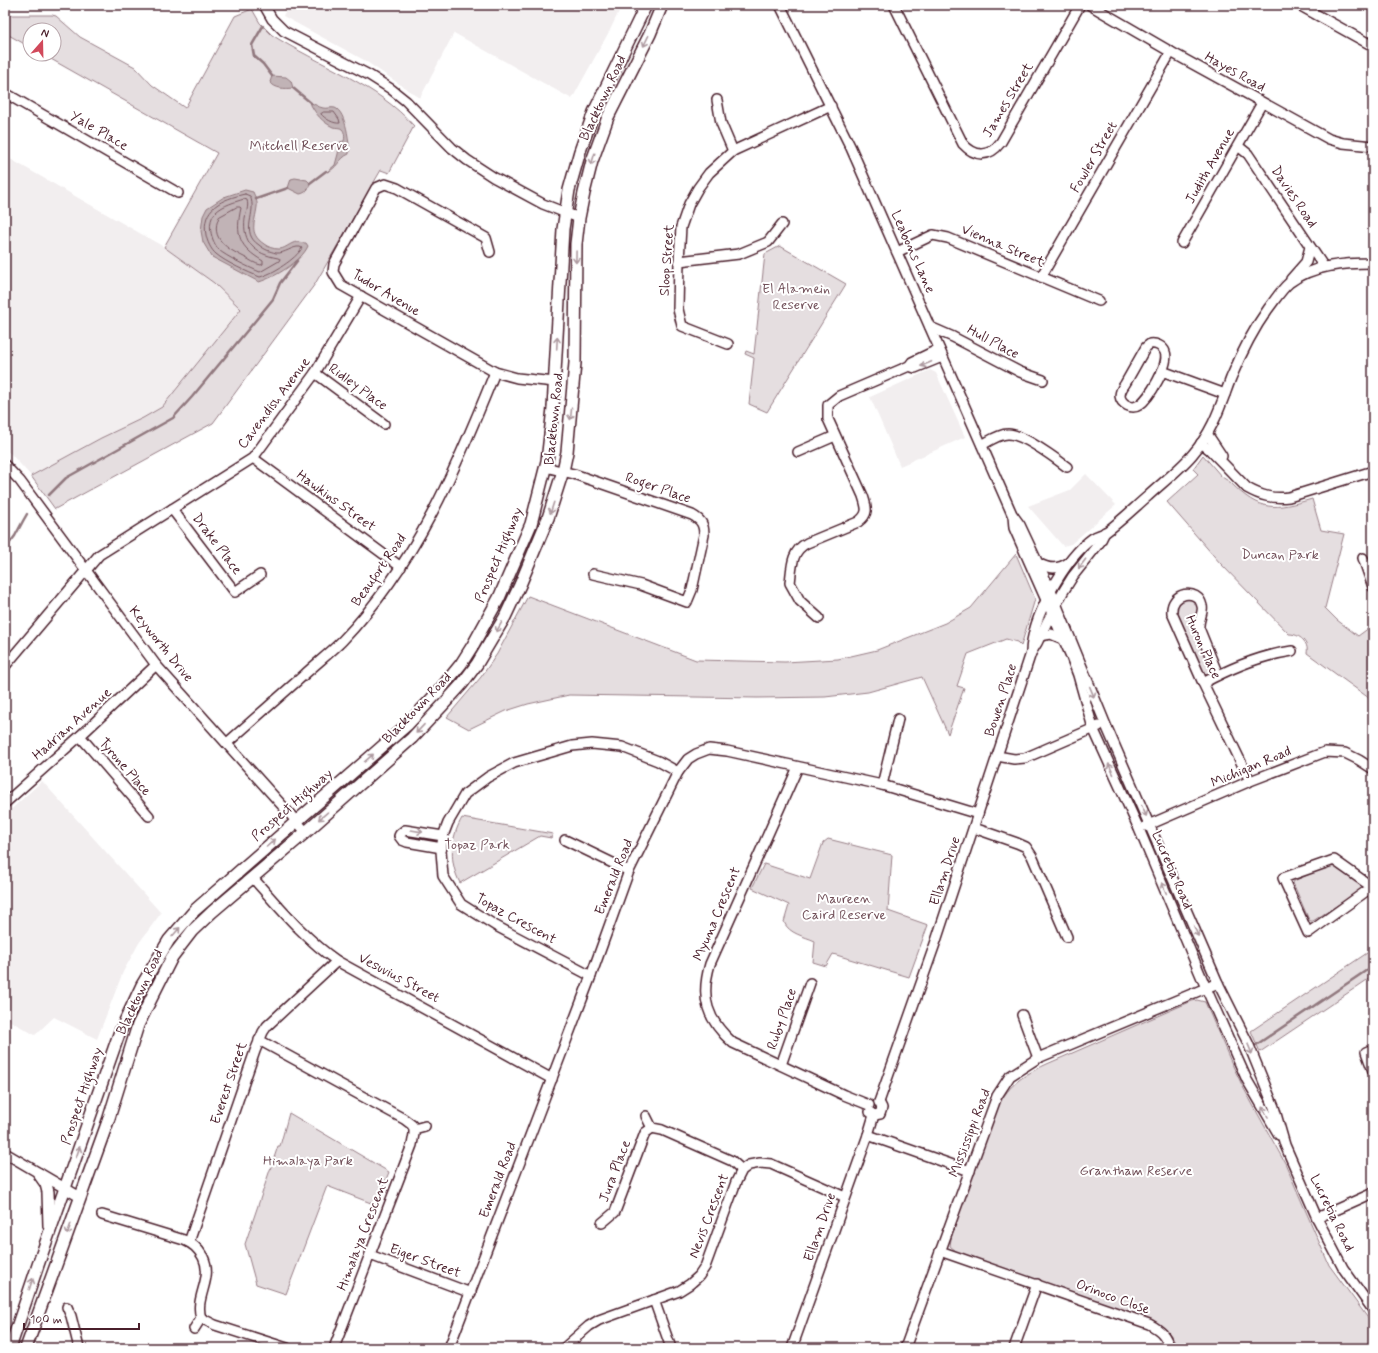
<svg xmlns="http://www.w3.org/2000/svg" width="1378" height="1353" viewBox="0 0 1378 1353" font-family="Mynerve,sans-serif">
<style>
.built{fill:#f2eeef}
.green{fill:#e5dee0;stroke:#987e86}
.water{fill:#c1b3b6;stroke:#91787e}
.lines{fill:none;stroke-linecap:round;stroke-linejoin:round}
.shore{stroke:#7a5a63;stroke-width:1}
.stream{stroke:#91787e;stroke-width:2.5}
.minor-casing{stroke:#4a1f2b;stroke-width:12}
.major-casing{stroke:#4a1f2b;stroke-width:14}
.minor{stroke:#fff;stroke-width:9}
.major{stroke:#fff;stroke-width:11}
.oneway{stroke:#ae9aa0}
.labels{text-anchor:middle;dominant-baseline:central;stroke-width:4;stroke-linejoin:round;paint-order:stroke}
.street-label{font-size:14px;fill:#4a1f2b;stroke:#fff}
.park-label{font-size:14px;fill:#714f58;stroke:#fff}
</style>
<rect width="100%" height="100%" fill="#fff"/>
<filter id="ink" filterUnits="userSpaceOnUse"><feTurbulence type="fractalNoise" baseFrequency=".025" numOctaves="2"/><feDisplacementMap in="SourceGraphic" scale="8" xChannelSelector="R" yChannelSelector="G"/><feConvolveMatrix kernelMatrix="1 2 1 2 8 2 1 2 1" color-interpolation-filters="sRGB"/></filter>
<g filter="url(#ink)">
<!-- built -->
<g class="built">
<polygon points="288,5 622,5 611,28 572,99 454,33 420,98 364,60 283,16"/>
<polygon points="5,156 164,247 214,283 241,309 162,407 143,418 101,438 31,476 11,454 5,450"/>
<polygon points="930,370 936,373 965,437 900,466 870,397"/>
<polygon points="1086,474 1116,505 1071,544 1063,546 1028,506 1070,490"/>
<polygon points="42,781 161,913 139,943 123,972 97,1039 54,1017 35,1035 5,1018 5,815"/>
</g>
<!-- green -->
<g class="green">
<path d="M252,9L260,23L272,35C319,65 377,84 414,126L389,173L381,170L315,284L213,423L55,509L31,476L101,438L143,418L162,407L241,309L214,283L164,247L217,153L42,54H54V30H30V47L5,33V15H52L56,16L80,37L135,67L152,85L185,108L235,16Z"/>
<polygon points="780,246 846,284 767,412 749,404 754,358 745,354 746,351 754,354 765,254"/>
<path d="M1203,455C1209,462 1215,469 1221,476C1224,479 1228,480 1231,483C1260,512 1274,510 1312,499L1321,530L1344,534L1325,608L1337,620L1358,636L1373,625V701L1307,653C1309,643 1300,634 1289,634L1220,563L1167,502L1198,474L1193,469Z"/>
<polygon points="1016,554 1035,599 1021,646 1017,642 1006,639 968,654 957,686 964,688 948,734 922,677 868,692 825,697 757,698 569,695 528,704 506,711 469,729 447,717 481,677 497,654 528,596 696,660 785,662 838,659 877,650 945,623 971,608"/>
<polygon points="1188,598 1194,600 1199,606 1196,632 1211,669 1211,672 1209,674 1204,675 1203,673 1175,614 1177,601"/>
<path d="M462,818L553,834L551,838L540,836L460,883C449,862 450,839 462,818Z"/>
<path d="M828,839L892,855L888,911L928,925L909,977L833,954L826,966L813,962L815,941C804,936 789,934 784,922L789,905L752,888L764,864L810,879L823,843Z"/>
<polygon points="1327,866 1336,867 1360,885 1362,887 1361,890 1313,921 1311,921 1309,920 1293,883 1294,881"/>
<polygon points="1373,949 1373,976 1260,1052 1251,1031"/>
<path d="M1197,1000L1205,1002L1231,1062L1243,1087L1285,1163L1329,1265L1373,1325V1348H1177C1172,1333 1166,1329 1153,1320L957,1252L950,1246L951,1239L953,1230L992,1119C1005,1088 1017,1078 1047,1064L1192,1001Z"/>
<polygon points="289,1113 389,1172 376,1205 327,1186 286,1294 256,1284 245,1244 278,1146 280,1146"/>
</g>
<!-- water -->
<g class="water">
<path d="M272,76L286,77L291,81L293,88C285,89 275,89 270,82Z"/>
<path d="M311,103C315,104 318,107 323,108C327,109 331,107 335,108C346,112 350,144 349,154C339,158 337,169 327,172L335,165L338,154L340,142L344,141C345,138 345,132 342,129C340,127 336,128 333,127C322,122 316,114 311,105Z"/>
<path d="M295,178L307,180L310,183C309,189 306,193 300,194L288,188L291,179Z"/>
<path d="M245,190L253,192C255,197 258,202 257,207C255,223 248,233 264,244C268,247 273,249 279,249C284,249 288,245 293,243C297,241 302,243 306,243L308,246C301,262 275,277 259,282L212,257L203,242L201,231L203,216L207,208L224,197Z"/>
</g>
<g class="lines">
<!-- shore -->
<g class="shore">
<path d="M324,112H334L339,119L340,123C334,124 325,119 321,114Z"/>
<path d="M245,194L250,196C258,213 239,232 259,245C265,250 269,251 276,253C285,254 292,246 300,247L302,248C296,259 272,274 260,277C249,273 225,262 216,254C211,250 207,241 206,235C201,208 222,199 245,194Z"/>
<path d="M244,199L247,200C249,207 246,212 245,218C242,243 255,254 278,258L280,259L279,261L260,272C252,269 225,256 219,250C211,241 206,221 216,212C223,205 235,202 244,199Z"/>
<path d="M237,207H240L241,208C235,235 239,247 263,261V264L261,265C255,264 250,260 244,257C228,249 209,239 219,217Z"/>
</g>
<!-- stream -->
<g class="stream">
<polyline points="263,26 252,45 254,56 263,64 272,76"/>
<polyline points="293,88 311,103"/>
<polyline points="310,183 326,171"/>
<polyline points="256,199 288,188"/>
<polyline points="49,495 66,478 173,418 192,397 255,321 273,299 280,283 297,261"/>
<polyline points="5,549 15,536 23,521 27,514"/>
<polyline points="1256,1045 1373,966"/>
</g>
<defs>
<g id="minor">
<polyline points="264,5 272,19 284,31 369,75 391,89 406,101 452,148 467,160 493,177 543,204 579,218"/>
<polyline points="780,5 851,148 1012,514 1020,525 1051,591 1105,723 1218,983 1248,1043 1274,1107 1285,1145 1317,1218 1343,1268 1373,1310"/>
<path d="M894,5L963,144C975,157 989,158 1001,142L1080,5"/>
<polyline points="1090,5 1171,52 1329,139 1343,143 1373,146"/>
<polyline points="1299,5 1373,46"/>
<polyline points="5,93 178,193"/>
<polyline points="717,100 721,123 733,151"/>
<polyline points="1238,146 1248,154 1324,267"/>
<polyline points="1182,243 1262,103"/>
<polyline points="490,252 486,238 397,188 385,184 376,188 334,264 333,272 341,285 495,372 517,378 555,382"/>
<polyline points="897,252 933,235 948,238 1099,301"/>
<polyline points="679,261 739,254 768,242 782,224"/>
<polyline points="1041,277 1171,52"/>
<polyline points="1291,279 1306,262 1310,247"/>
<polyline points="930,327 953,337 1020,372 1043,380"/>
<polyline points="728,344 682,326 678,309 679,261 681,227 689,204 698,188 709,173 733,151 831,106"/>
<path d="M1150,344C1155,343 1163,346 1165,352C1170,364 1149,399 1139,405C1132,410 1121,404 1120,396C1120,391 1122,388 1125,384C1132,372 1139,359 1146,347Z"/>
<polyline points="909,366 915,368 942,357"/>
<polyline points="1162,371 1225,394"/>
<polyline points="315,373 384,424"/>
<polyline points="1208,435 1222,456"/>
<path d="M1201,443L1210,450L1247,488C1261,496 1273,499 1289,497L1373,471"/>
<path d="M982,445C989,441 999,434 1008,434C1023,434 1055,458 1067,467"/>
<polyline points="798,452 835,436"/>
<polyline points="253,458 401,567"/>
<polyline points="5,465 20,481 156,665 306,832"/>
<path d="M545,467L574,474L692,515C701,520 704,524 704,535L692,590L687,602L641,585L593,574"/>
<polyline points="172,509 235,592 260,575"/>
<polyline points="1013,516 1014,528 1070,654 1078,675 1093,728 1139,829 1206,988 1247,1080 1279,1135"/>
<polyline points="1363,558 1373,587"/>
<path d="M1038,563C1048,569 1058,570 1068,563"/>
<path d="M819,618L800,601L790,583C792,567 791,551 807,543L858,522C869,514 867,508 863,496L828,419V405L839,396L909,366L912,362L939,349"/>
<polyline points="1040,636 1051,634 1063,639"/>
<path d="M1031,653C1031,618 1065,558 1093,538C1097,535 1102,535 1106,532C1121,521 1134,508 1148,496C1162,483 1179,470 1192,455C1213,431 1220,407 1231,378C1241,354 1253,330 1268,309C1275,300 1281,290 1289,283C1312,265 1345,263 1373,263"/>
<polyline points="5,666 99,555 253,458 315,373 361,296"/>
<path d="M1218,675L1199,628C1198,620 1204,612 1202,606C1198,587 1170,592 1172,613L1203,683L1250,781"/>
<path d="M1203,683C1229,669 1263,655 1292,651"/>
<polyline points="80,736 149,816"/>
<path d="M227,743C253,720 278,698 304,675C317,663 330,653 342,641C416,564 456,469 495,372"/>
<polyline points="997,756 1014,759 1025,758 1099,726"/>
<path d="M798,767L710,964C700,998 707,1020 733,1043L844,1095L869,1105"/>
<polyline points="882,785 898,719"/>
<polyline points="5,803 80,736 156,665"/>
<polyline points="1146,826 1250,781 1325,752 1345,753 1359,760 1373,769"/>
<polyline points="974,828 1017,843 1026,847 1032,856 1067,937"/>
<polyline points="565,840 629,871"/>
<polyline points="442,848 407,842 402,840 399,836 400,834 405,830 443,836"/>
<path d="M252,877C278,906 305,939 337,961L552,1079"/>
<polyline points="1372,887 1334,860 1283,878 1308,933 1372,887 1373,886"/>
<polyline points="591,976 496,926 461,904 443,876 441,851 443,836 448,823 465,794 488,777 514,763 572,746 592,744 622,747 658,761 678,772"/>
<polyline points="1022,1015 1038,1058"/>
<polyline points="259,1040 404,1119 412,1125 414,1129"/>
<polyline points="1373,1049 1366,1052 1373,1071"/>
<polyline points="781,1065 810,983"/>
<polyline points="879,1102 936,941 1031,653 1037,643 1048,620 1063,592 1073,576 1100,542 1105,532"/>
<polyline points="870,1112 874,1115 880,1114 882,1108 879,1102"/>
<polyline points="646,1116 652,1128 662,1130 732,1161 742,1170"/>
<polyline points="868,1135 970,1171"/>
<polyline points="5,1153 80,1197"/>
<path d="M102,1215L184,1240C193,1244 198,1248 203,1257C214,1279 194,1297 201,1318L194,1329"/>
<polyline points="1317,1218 1373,1193"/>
<polyline points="602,1223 615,1212 645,1133 652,1128"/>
<polyline points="189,1242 255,1051 263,1032 267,1026 337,961"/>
<path d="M940,1251L1149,1324C1162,1331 1165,1335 1170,1348"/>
<polyline points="370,1255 471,1293"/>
<polyline points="654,1300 671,1348"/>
<polyline points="67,1307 71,1316 79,1348"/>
<polyline points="201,1318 215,1325 287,1348"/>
<polyline points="334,1348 412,1145 414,1134 414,1129 425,1126"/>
<polyline points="449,1348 591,976 629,871 678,772 688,759 696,754 709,749 727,751 791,765 882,785 978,814"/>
<polyline points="564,1348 589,1326 599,1320 679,1291 690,1284 699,1276 705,1267 736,1182 742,1170 749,1165 760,1163 771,1164 845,1197"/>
<polyline points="792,1348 868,1135 874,1115"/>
<polyline points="905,1348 997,1096 1010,1076 1038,1058 1218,983"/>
<polyline points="1014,1348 1037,1284"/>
</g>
<g id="major">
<polyline points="39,1174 46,1184 48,1192 49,1226"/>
<polyline points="10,1348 38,1265 119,1034 142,985 169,940 195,910 408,724 439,691 461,664 473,645 499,598 531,524 547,461 553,408 563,229 569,190 580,151 594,112 646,5"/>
<polyline points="26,1348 108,1121 138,1025 172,957 192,931 212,912 306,832 412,738 442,706 462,684 477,664 505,617 520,585 548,518 563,471 567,452 575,363 576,244 579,218 584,193 592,161 608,117 650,34 662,5"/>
</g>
</defs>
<!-- minor casing -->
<use href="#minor" class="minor-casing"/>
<!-- major casing -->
<use href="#major" class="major-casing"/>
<!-- minor -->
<use href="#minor" class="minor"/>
<!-- major -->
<use href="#major" class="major"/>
</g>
<!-- one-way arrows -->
<defs><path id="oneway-shaft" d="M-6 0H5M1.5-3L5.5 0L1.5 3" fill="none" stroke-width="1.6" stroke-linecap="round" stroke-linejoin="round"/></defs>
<g class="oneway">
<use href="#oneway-shaft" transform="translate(646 41) rotate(116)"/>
<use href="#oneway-shaft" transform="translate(593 159) rotate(107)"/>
<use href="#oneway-shaft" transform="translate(576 257) rotate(91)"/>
<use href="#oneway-shaft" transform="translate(557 343) rotate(-87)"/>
<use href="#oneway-shaft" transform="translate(926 364) rotate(157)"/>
<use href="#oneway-shaft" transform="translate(571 414) rotate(96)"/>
<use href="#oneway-shaft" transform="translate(552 508) rotate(108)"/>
<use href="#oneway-shaft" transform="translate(1082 564) rotate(127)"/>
<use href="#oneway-shaft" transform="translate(499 627) rotate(120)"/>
<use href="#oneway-shaft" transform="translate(1092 692) rotate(67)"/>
<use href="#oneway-shaft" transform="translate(420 729) rotate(133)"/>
<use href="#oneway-shaft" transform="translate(369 758) rotate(-41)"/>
<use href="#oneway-shaft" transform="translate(1111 769) rotate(-115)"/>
<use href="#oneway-shaft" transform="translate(1144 811) rotate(66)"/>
<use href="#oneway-shaft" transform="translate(323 816) rotate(139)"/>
<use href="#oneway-shaft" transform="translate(417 831) rotate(10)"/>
<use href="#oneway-shaft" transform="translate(271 843) rotate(-41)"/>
<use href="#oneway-shaft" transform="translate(1164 888) rotate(-113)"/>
<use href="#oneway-shaft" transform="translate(1196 931) rotate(67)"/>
<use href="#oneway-shaft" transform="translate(176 932) rotate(-49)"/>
<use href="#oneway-shaft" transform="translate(1250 1049) rotate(67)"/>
<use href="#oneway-shaft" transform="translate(1265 1112) rotate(-121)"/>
<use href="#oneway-shaft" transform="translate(78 1152) rotate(-71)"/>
<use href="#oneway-shaft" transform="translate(69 1229) rotate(110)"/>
<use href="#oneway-shaft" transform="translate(31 1284) rotate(-72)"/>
</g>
</g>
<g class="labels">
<!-- street labels -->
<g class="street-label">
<text transform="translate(1235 72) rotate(29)">Hayes Road</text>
<text transform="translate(603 98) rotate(-65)">Blacktown Road</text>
<text transform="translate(1008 100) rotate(-59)">James Street</text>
<text transform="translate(99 131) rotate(30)">Yale Place</text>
<text transform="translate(1094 157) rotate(-60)">Fowler Street</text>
<text transform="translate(1210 166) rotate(-60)">Judith Avenue</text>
<text transform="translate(1294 197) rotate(56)">Davies Road</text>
<text transform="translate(1003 246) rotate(23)">Vienna Street</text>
<text transform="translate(913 252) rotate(66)">Leabons Lane</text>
<text transform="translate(667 260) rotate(-86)">Sloop Street</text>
<text transform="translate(386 293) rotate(31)">Tudor Avenue</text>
<text transform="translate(993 342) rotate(28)">Hull Place</text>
<text transform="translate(358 387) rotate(36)">Ridley Place</text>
<text transform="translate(274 403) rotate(-53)">Cavendish Avenue</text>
<text transform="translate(554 419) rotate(-84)">Blacktown Road</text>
<text transform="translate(658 488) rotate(19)">Roger Place</text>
<text transform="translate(336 501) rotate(36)">Hawkins Street</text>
<text transform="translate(217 544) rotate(53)">Drake Place</text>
<text transform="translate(499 555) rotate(-67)">Prospect Highway</text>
<text transform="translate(379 570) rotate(-55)">Beaufort Road</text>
<text transform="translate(161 644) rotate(51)">Keyworth Drive</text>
<text transform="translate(1203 647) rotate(66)">Huron Place</text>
<text transform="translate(1001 700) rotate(-72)">Bowen Place</text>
<text transform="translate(417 708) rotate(-46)">Blacktown Road</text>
<text transform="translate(72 724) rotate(-42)">Hadrian Avenue</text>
<text transform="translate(125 767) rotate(49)">Tyrone Place</text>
<text transform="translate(1251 767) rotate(-23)">Michigan Road</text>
<text transform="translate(292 805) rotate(-41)">Prospect Highway</text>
<text transform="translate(1172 870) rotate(67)">Lucretia Road</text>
<text transform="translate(945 871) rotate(-72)">Ellam Drive</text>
<text transform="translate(614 877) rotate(-68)">Emerald Road</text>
<text transform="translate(717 914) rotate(-67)">Myuna Crescent</text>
<text transform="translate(516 919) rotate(29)">Topaz Crescent</text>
<text transform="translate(399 978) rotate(28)">Vesuvius Street</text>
<text transform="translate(140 992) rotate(-65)">Blacktown Road</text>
<text transform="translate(782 1019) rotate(-71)">Ruby Place</text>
<text transform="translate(229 1083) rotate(-71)">Everest Street</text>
<text transform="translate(82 1096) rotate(-71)">Prospect Highway</text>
<text transform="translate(970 1133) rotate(-69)">Mississippi Road</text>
<text transform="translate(615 1171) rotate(-69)">Jura Place</text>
<text transform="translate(498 1180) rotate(-69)">Emerald Road</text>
<text transform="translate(1332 1213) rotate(64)">Lucretia Road</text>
<text transform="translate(709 1216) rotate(-69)">Nevis Crescent</text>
<text transform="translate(820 1227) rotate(-71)">Ellam Drive</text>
<text transform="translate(363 1234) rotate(-69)">Himalaya Crescent</text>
<text transform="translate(425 1261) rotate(20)">Eiger Street</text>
<text transform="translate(1113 1297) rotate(20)">Orinoco Close</text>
</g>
<!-- park labels -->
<g class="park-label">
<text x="299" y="146">Mitchell Reserve</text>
<text x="796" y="289">El Alamein<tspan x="796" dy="16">Reserve</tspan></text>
<text x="1280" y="555">Duncan Park</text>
<text x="477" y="845">Topaz Park</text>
<text x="844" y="899">Maureen<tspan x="844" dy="16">Caird Reserve</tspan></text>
<text x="308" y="1161">Himalaya Park</text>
<text x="1136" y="1171">Grantham Reserve</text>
</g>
</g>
<!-- margin -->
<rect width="1378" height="1353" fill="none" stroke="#fff" stroke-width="20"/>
<rect x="10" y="10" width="1358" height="1333" fill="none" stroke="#4a1f2b" stroke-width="1.5" filter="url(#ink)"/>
<!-- north arrow -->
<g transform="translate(42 42) rotate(20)"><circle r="19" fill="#ffffff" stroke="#b7a5aa"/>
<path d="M0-3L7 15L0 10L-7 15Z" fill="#d1495b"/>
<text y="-6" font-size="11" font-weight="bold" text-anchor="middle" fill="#4a1f2b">N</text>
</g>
<!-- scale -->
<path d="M24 1323v6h115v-6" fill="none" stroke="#4a1f2b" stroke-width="2"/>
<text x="30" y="1323" font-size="12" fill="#4a1f2b" stroke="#ffffff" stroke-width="3" paint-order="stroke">100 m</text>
</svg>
